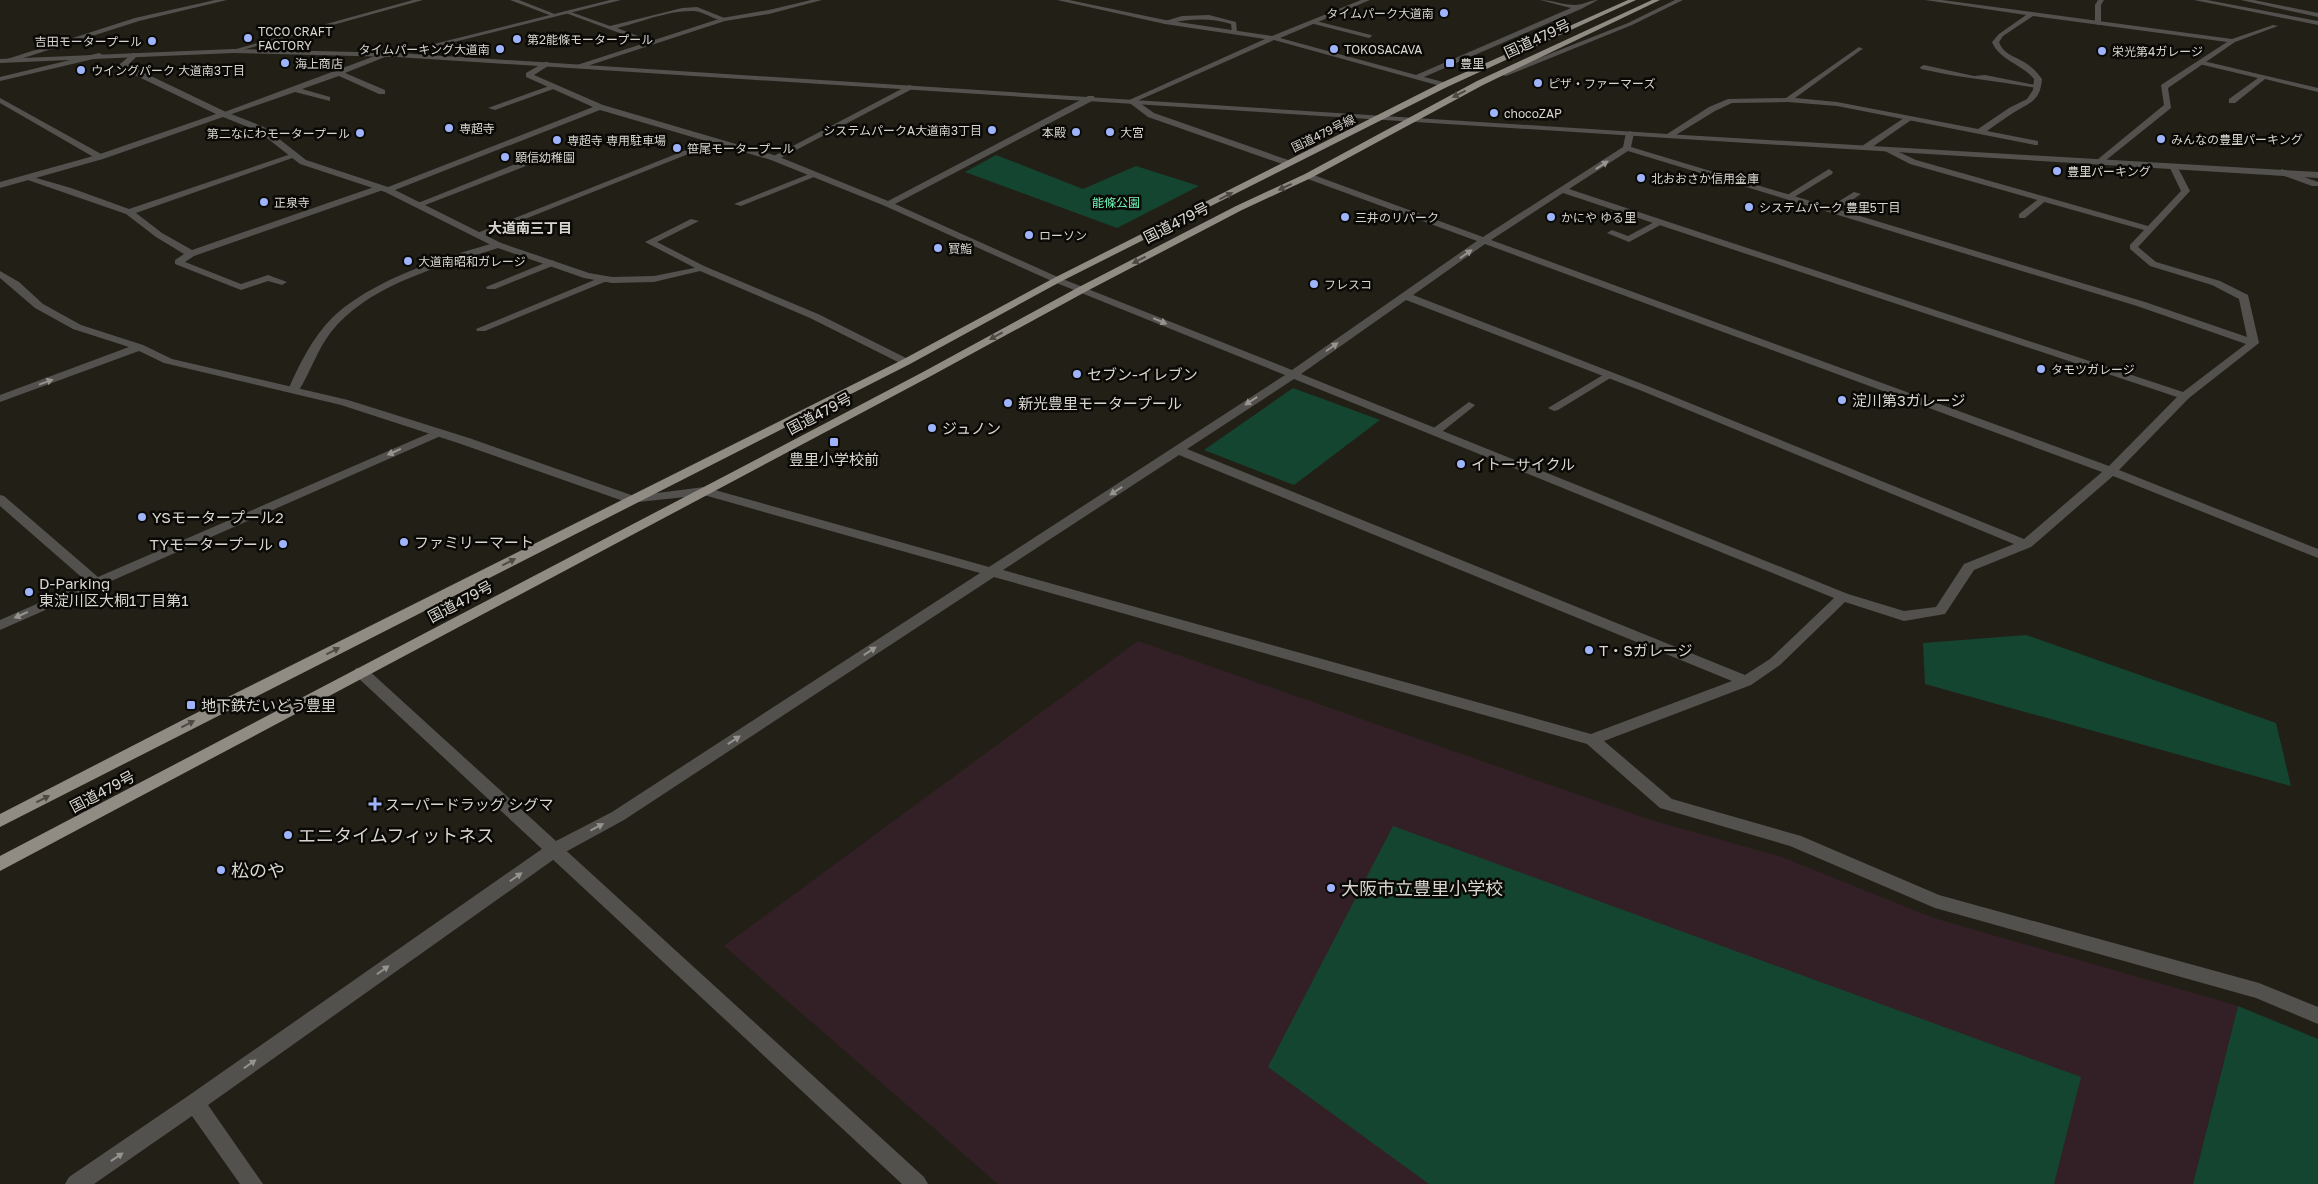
<svg xmlns="http://www.w3.org/2000/svg" width="2318" height="1184" viewBox="0 0 2318 1184" font-family="'Golos Text','Noto Sans JP',sans-serif">
<style>
.education{fill:#332026}
.green{fill:#144530}
.lines{fill:none;stroke-linecap:round;stroke-linejoin:round}
.service{fill:#53514d;fill-rule:evenodd}
.minor{fill:#53514d;fill-rule:evenodd}
.tertiary{fill:#53514d;fill-rule:evenodd}
.trunk{fill:#908c83;fill-rule:evenodd}
.oneway{fill:#4d4a44}
.oneway2{fill:#96948e}
.poi-dot{fill:#9eb4fd;stroke:#0a0906;stroke-width:2}
.labels{text-anchor:middle;dominant-baseline:central;stroke-width:5;stroke-linejoin:round;paint-order:stroke}
.far-poi-label{font-size:12px;fill:#d8d6d0;stroke:#0a0906;text-anchor:start}
.far-street-label{font-size:12px;fill:#d8d6d0;stroke:#0a0906}
.far-park-label{font-size:12px;fill:#71f9bd;stroke:#0a0906}
.far-neighbourhood-label{font-size:14px;font-weight:bold;fill:#d8d6d0;stroke:#0a0906}
.street-label{font-size:15px;fill:#d8d6d0;stroke:#0a0906}
.poi-label{font-size:15px;fill:#d8d6d0;stroke:#0a0906;text-anchor:start}
.near-poi-label{font-size:18px;fill:#d8d6d0;stroke:#0a0906;text-anchor:start}
</style>
<rect width="100%" height="100%" fill="#221f17"/>
<!-- education -->
<polygon class="education" points="1138,641 1651,820 1782,857 1934,918 2238,1006 2193,1184 998,1184 724,946"/>
<!-- green -->
<g class="green">
<polygon points="996,155 1083,189 1136,166 1199,186 1117,228 965,172"/>
<polygon points="1293,388 1380,420 1294,485 1204,450"/>
<polygon points="2026,635 2276,723 2291,786 1925,684 1923,643"/>
<polygon points="1393,826 2081,1077 2054,1184 1429,1184 1268,1067"/>
<polygon points="2238,1006 2318,1039 2318,1184 2193,1184"/>
</g>
<g class="lines">
<!-- service -->
<g class="service">
<polygon points="2098,0 2104,0 2101,5 2101,23 2098,25 2095,23 2095,5"/>
<path d="M697,7L727,19C719,24 704,11 694,11C669,10 641,22 617,28L651,41V43L649,44L563,12L568,11L610,26L682,8Z"/>
<path d="M1209,15L1236,22L1237,32L1232,33L1231,24C1209,17 1187,19 1165,24L1162,22L1182,16Z"/>
<polygon points="1312,20 1371,35 1372,36 1369,38 1310,23"/>
<polygon points="383,53 390,55 345,73 385,90 385,94 379,94 339,76 302,89 330,97 330,101 295,92 226,116 219,114"/>
<polygon points="2199,60 2318,88 2318,92 2265,79 2235,103 2229,103 2229,99 2258,78 2199,64"/>
<path d="M1924,65L1974,76L1985,75L2041,86L2037,88C1998,81 1960,78 1921,69L1920,67Z"/>
<polygon points="552,85 559,87 495,110 488,108"/>
<polygon points="909,85 916,87 777,160 770,158"/>
<polygon points="0,98 103,155 104,157 97,159 0,103"/>
<polygon points="1907,116 1914,118 1868,150 1862,150 1862,146"/>
<polygon points="714,139 721,141 480,237 472,235"/>
<polygon points="291,154 298,156 136,213 162,233 192,250 377,186 383,186 383,190 194,256 185,262 241,284 268,275 287,282 282,285 268,281 241,290 175,264 175,260 184,254 156,237 126,214 22,178 26,175 71,188 129,209"/>
<polygon points="528,159 531,160 531,164 420,207 413,205"/>
<polygon points="1829,169 1833,172 1832,174 1791,199 1784,197"/>
<polygon points="2282,169 2318,182 2318,186 2312,186 2279,174 2278,172"/>
<polygon points="812,173 819,175 741,206 734,204"/>
<polygon points="1854,192 1861,194 1834,212 1828,212 1828,208"/>
<polygon points="2041,197 2048,199 2025,218 2019,218 2019,214"/>
<polygon points="691,219 699,221 657,242 704,266 706,268 701,271 645,242"/>
<polygon points="1658,220 1666,222 1629,242 1607,233 1612,230 1628,236"/>
<path d="M498,242L503,245L501,247C444,266 371,282 331,332C317,350 310,373 298,392H290L288,390C299,365 312,338 332,318C371,280 446,256 498,242Z"/>
<polygon points="552,260 557,263 555,265 495,289 487,289 486,287"/>
<polygon points="604,276 609,279 607,281 485,331 477,331 476,329"/>
<polygon points="1608,372 1614,375 1612,377 1558,410 1554,411 1548,408"/>
<polygon points="1469,402 1475,405 1473,407 1439,434 1431,434 1429,432 1431,430"/>
<polygon points="439,429 445,433 443,435 0,630 0,620 87,582 0,506 0,495 4,496 98,577"/>
</g>
<!-- minor -->
<g class="minor">
<polygon points="215,0 227,0 139,21 11,62 4,60 135,18"/>
<polygon points="413,0 423,0 235,52 229,51"/>
<polygon points="510,0 519,0 557,15 552,16"/>
<polygon points="811,0 822,0 769,14 725,21 581,68 574,66 722,18 769,10"/>
<path d="M1057,0H1069L1165,20L1272,36L1361,0H1370L1280,38L1416,75L1571,8L1540,0C1552,0 1563,5 1575,5C1583,5 1590,0 1598,0L1581,9L1424,77L1447,83L1448,85L1444,87L1274,40L1137,101L1154,113L1291,161V165L1288,166L1148,117L1127,101L1265,39L1165,24Z"/>
<polygon points="1675,0 1683,0 1632,25 1506,76 1499,74 1628,23"/>
<path d="M1925,0H1942L2232,39L2273,25L2278,26L2235,42L2168,88L2171,108L2100,165L2096,162L2097,160L2164,105L2161,85L2227,42L2033,16L2003,36L1999,42C2003,54 2014,56 2024,62C2031,66 2037,72 2042,79C2040,102 2030,102 2013,113C2004,119 1995,125 1987,131L2038,141V145H2035L1837,106L1788,102L1732,103L1715,111L1671,138L1664,136L1709,107L1728,99L1786,98L1859,47L1863,49L1861,50L1795,98L1837,102L1978,129L2009,108L2027,99L2033,90L2034,79C2022,64 1999,60 1992,42L1999,34L2026,15Z"/>
<polygon points="2194,0 2207,0 2318,21 2318,25"/>
<polygon points="99,53 103,55 102,57 0,81 0,77"/>
<path d="M133,53L139,54L128,65L226,112L264,127L306,160L388,187L593,107L526,77V73L545,62H548V66L534,75L603,105L777,156L888,201L1088,96H1094V100L895,204L1060,278L1292,370L1477,241L1305,178V174L1308,173L1483,237L1623,147L1626,133L1630,131L1634,133L1631,147L2145,302L2247,337L2239,299L2212,285L2150,266L2130,249V245L2144,230L1910,164L1881,149L1888,147L1916,160L2148,226L2181,191L2169,166L2176,164L2190,191L2138,247L2156,262L2220,281L2248,295L2259,343L2189,398L2119,470L2318,549V558L2113,476L2031,547L1974,570L1945,614L1904,621L1845,602L1780,665L1751,685L1604,741L1672,799L1801,836L1939,895L2259,983L2318,1007V1024L2256,998L1935,908L1790,846L1660,808L1587,744L994,577L624,820L560,855L208,1105L263,1184H240L192,1116L94,1184H65L69,1177L188,1096L542,849L356,676L354,672L356,668H366L556,841L612,812L980,573L704,495L629,503L461,444L341,405L164,363L139,351L0,402V395L129,347L73,329L35,308L0,278V271L19,282L43,304L81,325L143,345L172,359L348,400L469,438L634,496L704,487L989,567L1285,375L1054,282L885,206L771,160L600,110L395,190L501,243L589,273L612,277L654,276L704,266L818,314L910,360V364H902L810,318L700,271L654,282L612,283L584,278L495,247L385,192L300,164L258,131L223,117L103,159L0,188V182L97,155L216,114L120,68V64ZM1628,151L2137,306L2246,344L2183,392L1569,189ZM1563,193L2177,397L2109,466L1491,240ZM1485,244L2102,472L2024,539L1650,387L1413,295ZM1406,300L1642,391L2014,544L1964,564L1936,607L1904,611L1848,594L1301,374ZM1294,379L1834,598L1770,659L1745,675L1187,449ZM1179,455L1732,681L1591,734L1003,570Z"/>
</g>
<!-- tertiary -->
<g class="tertiary">
<polygon points="610,0 621,0 410,53 406,51"/>
<polygon points="2241,0 2254,0 2318,13 2318,17"/>
<polygon points="233,49 397,53 1683,135 2318,172 2318,178 1683,139 397,57 233,53 0,63 0,59"/>
<polygon points="554,843 560,845 924,1177 928,1184 902,1184 548,855 546,850 548,845"/>
</g>
<!-- trunk -->
<g class="trunk">
<polygon points="1628,0 1636,0 1447,87 1060,282 910,364 0,827 0,814 204,709 902,360 1054,278 1441,83"/>
<polygon points="1652,0 1660,0 1483,85 1311,178 1242,210 1087,291 931,376 0,871 0,856 923,372 1079,287 1236,206 1305,174 1477,81"/>
</g>
</g>
<!-- one-way arrows -->
<defs><path id="oneway-solid" d="M-6-.8H1V-3.2L6.5 0L1 3.2V.8H-6Z" transform="scale(1.25)"/></defs>
<g class="oneway">
<use href="#oneway-solid" transform="translate(1459 94) rotate(153)"/>
<use href="#oneway-solid" transform="translate(1285 187) rotate(155)"/>
<use href="#oneway-solid" transform="translate(1226 196) rotate(-27)"/>
<use href="#oneway-solid" transform="translate(1139 260) rotate(153)"/>
<use href="#oneway-solid" transform="translate(996 336) rotate(151)"/>
<use href="#oneway-solid" transform="translate(509 562) rotate(-27)"/>
<use href="#oneway-solid" transform="translate(333 651) rotate(-27)"/>
<use href="#oneway-solid" transform="translate(188 724) rotate(-27)"/>
<use href="#oneway-solid" transform="translate(43 799) rotate(-27)"/>
</g>
<g class="oneway2">
<use href="#oneway-solid" transform="translate(1602 165) rotate(-33)"/>
<use href="#oneway-solid" transform="translate(1466 254) rotate(-35)"/>
<use href="#oneway-solid" transform="translate(1160 321) rotate(23)"/>
<use href="#oneway-solid" transform="translate(1332 347) rotate(-35)"/>
<use href="#oneway-solid" transform="translate(46 382) rotate(-20)"/>
<use href="#oneway-solid" transform="translate(1251 401) rotate(147)"/>
<use href="#oneway-solid" transform="translate(394 452) rotate(156)"/>
<use href="#oneway-solid" transform="translate(1116 491) rotate(147)"/>
<use href="#oneway-solid" transform="translate(21 615) rotate(156)"/>
<use href="#oneway-solid" transform="translate(870 651) rotate(-33)"/>
<use href="#oneway-solid" transform="translate(734 740) rotate(-33)"/>
<use href="#oneway-solid" transform="translate(597 827) rotate(-28)"/>
<use href="#oneway-solid" transform="translate(516 877) rotate(-35)"/>
<use href="#oneway-solid" transform="translate(383 970) rotate(-35)"/>
<use href="#oneway-solid" transform="translate(250 1064) rotate(-35)"/>
<use href="#oneway-solid" transform="translate(117 1157) rotate(-34)"/>
</g>
<!-- markers -->
<g class="poi-dot">
<circle cx="1444" cy="13" r="5"/>
<circle cx="248" cy="38" r="5"/>
<circle cx="517" cy="39" r="5"/>
<circle cx="152" cy="41" r="5"/>
<circle cx="500" cy="49" r="5"/>
<circle cx="1334" cy="49" r="5"/>
<circle cx="2102" cy="51" r="5"/>
<circle cx="285" cy="63" r="5"/>
<rect x="1445" y="58" width="10" height="10" rx="2.5"/>
<circle cx="81" cy="70" r="5"/>
<circle cx="1538" cy="83" r="5"/>
<circle cx="1494" cy="113" r="5"/>
<circle cx="449" cy="128" r="5"/>
<circle cx="992" cy="130" r="5"/>
<circle cx="1076" cy="132" r="5"/>
<circle cx="1110" cy="132" r="5"/>
<circle cx="360" cy="133" r="5"/>
<circle cx="2161" cy="139" r="5"/>
<circle cx="557" cy="140" r="5"/>
<circle cx="677" cy="148" r="5"/>
<circle cx="505" cy="157" r="5"/>
<circle cx="2057" cy="171" r="5"/>
<circle cx="1641" cy="178" r="5"/>
<circle cx="264" cy="202" r="5"/>
<circle cx="1749" cy="207" r="5"/>
<circle cx="1345" cy="217" r="5"/>
<circle cx="1551" cy="217" r="5"/>
<circle cx="1029" cy="235" r="5"/>
<circle cx="938" cy="248" r="5"/>
<circle cx="408" cy="261" r="5"/>
<circle cx="1314" cy="284" r="5"/>
<circle cx="2041" cy="369" r="5"/>
<circle cx="1077" cy="374" r="5"/>
<circle cx="1842" cy="400" r="5"/>
<circle cx="1008" cy="403" r="5"/>
<circle cx="932" cy="428" r="5"/>
<rect x="829" y="437" width="10" height="10" rx="2.5"/>
<circle cx="1461" cy="464" r="5"/>
<circle cx="142" cy="517" r="5"/>
<circle cx="404" cy="542" r="5"/>
<circle cx="283" cy="544" r="5"/>
<circle cx="29" cy="592" r="5"/>
<circle cx="1589" cy="650" r="5"/>
<rect x="186" y="700" width="10" height="10" rx="2.5"/>
<path d="M372.5 796.5h5v5h5v5h-5v5h-5v-5h-5v-5h5z"/>
<circle cx="288" cy="835" r="5"/>
<circle cx="221" cy="870" r="5"/>
<circle cx="1331" cy="888" r="5"/>
</g>
<g class="labels">
<!-- far-poi labels -->
<g class="far-poi-label">
<text x="1434" y="13" text-anchor="end">タイムパーク大道南</text>
<text x="258" y="31">TCCO CRAFT<tspan x="258" dy="14">FACTORY</tspan></text>
<text x="527" y="39">第2能條モータープール</text>
<text x="142" y="41" text-anchor="end">吉田モータープール</text>
<text x="490" y="49" text-anchor="end">タイムパーキング大道南</text>
<text x="1344" y="49">TOKOSACAVA</text>
<text x="2112" y="51">栄光第4ガレージ</text>
<text x="295" y="63">海上商店</text>
<text x="1460" y="63">豊里</text>
<text x="91" y="70">ウイングパーク 大道南3丁目</text>
<text x="1548" y="83">ピザ・ファーマーズ</text>
<text x="1504" y="113">chocoZAP</text>
<text x="459" y="128">専超寺</text>
<text x="982" y="130" text-anchor="end">システムパークA大道南3丁目</text>
<text x="1066" y="132" text-anchor="end">本殿</text>
<text x="1120" y="132">大宮</text>
<text x="350" y="133" text-anchor="end">第二なにわモータープール</text>
<text x="2171" y="139">みんなの豊里パーキング</text>
<text x="567" y="140">専超寺 専用駐車場</text>
<text x="687" y="148">笹尾モータープール</text>
<text x="515" y="157">顕信幼稚園</text>
<text x="2067" y="171">豊里パーキング</text>
<text x="1651" y="178">北おおさか信用金庫</text>
<text x="274" y="202">正泉寺</text>
<text x="1759" y="207">システムパーク 豊里5丁目</text>
<text x="1355" y="217">三井のリパーク</text>
<text x="1561" y="217">かにや ゆる里</text>
<text x="1039" y="235">ローソン</text>
<text x="948" y="248">寳鮨</text>
<text x="418" y="261">大道南昭和ガレージ</text>
<text x="1324" y="284">フレスコ</text>
<text x="2051" y="369">タモツガレージ</text>
</g>
<!-- far-street labels -->
<g class="far-street-label">
<text transform="translate(1323 133) rotate(-26)">国道479号線</text>
</g>
<!-- far-park labels -->
<g class="far-park-label">
<text x="1116" y="202">能條公園</text>
</g>
<!-- far-neighbourhood labels -->
<g class="far-neighbourhood-label">
<text x="530" y="227">大道南三丁目</text>
</g>
<!-- street labels -->
<g class="street-label">
<text transform="translate(1537 38) rotate(-25)">国道479号</text>
<text transform="translate(1176 222) rotate(-27)">国道479号</text>
<text transform="translate(819 413) rotate(-28)">国道479号</text>
<text transform="translate(460 601) rotate(-28)">国道479号</text>
<text transform="translate(102 791) rotate(-28)">国道479号</text>
</g>
<!-- poi labels -->
<g class="poi-label">
<text x="1087" y="374">セブン-イレブン</text>
<text x="1852" y="400">淀川第3ガレージ</text>
<text x="1018" y="403">新光豊里モータープール</text>
<text x="942" y="428">ジュノン</text>
<text x="834" y="459" text-anchor="middle">豊里小学校前</text>
<text x="1471" y="464">イトーサイクル</text>
<text x="152" y="517">YSモータープール2</text>
<text x="414" y="542">ファミリーマート</text>
<text x="273" y="544" text-anchor="end">TYモータープール</text>
<text x="39" y="583">D-Parking<tspan x="39" dy="17">東淀川区大桐1丁目第1</tspan></text>
<text x="1599" y="650">T・Sガレージ</text>
<text x="201" y="705">地下鉄だいどう豊里</text>
<text x="385" y="804">スーパードラッグ シグマ</text>
</g>
<!-- near-poi labels -->
<g class="near-poi-label">
<text x="298" y="835">エニタイムフィットネス</text>
<text x="231" y="870">松のや</text>
<text x="1341" y="888">大阪市立豊里小学校</text>
</g>
</g>
</svg>
